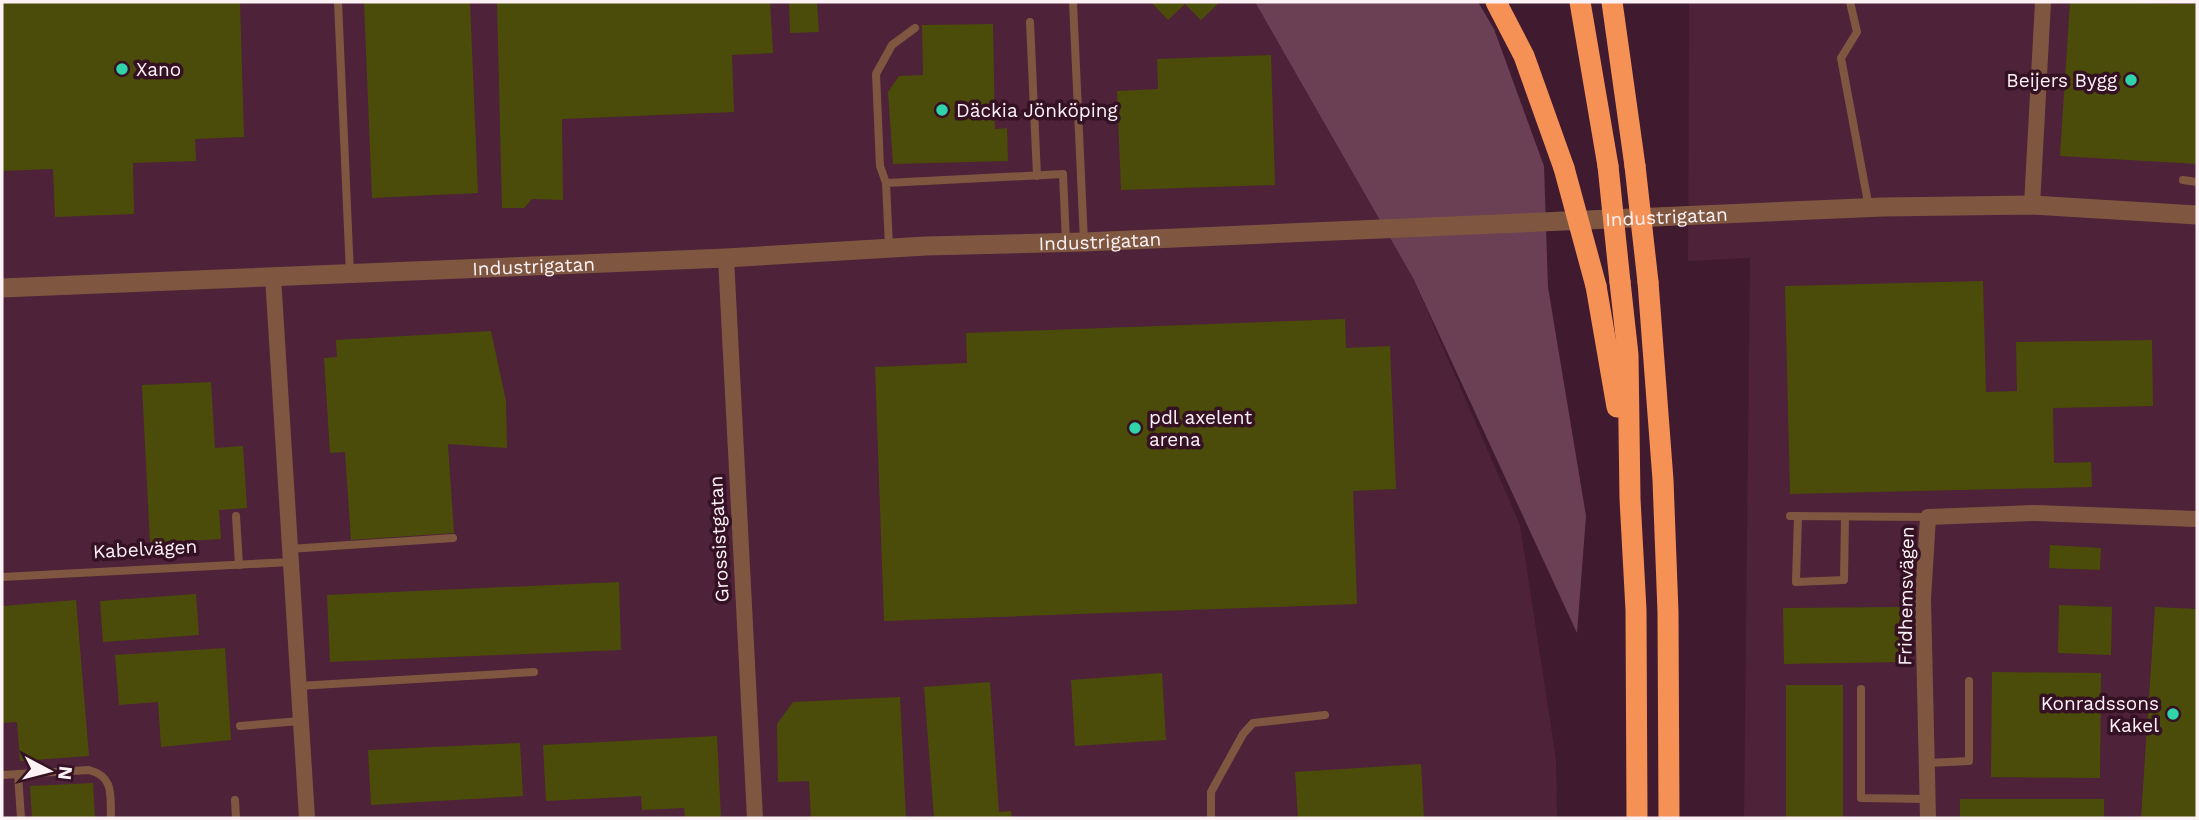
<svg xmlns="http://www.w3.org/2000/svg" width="2199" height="820" viewBox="0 0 2199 820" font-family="'Work Sans',sans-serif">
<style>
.built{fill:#4e2239}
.green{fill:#6b3f54}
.building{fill:#4b4c09}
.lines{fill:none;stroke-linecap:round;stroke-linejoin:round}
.service{stroke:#7f5740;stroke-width:8}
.minor{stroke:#7f5740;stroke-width:16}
.tertiary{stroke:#7f5740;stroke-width:19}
.motorway{stroke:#f69156;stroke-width:21}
.motorway-bridge{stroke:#f69156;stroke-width:21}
.poi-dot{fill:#31d4a9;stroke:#351124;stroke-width:2.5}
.labels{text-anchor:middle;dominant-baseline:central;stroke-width:7;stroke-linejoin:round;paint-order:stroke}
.poi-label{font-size:19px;fill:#fcf2f6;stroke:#351124;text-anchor:start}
.street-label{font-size:19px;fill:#fcf2f6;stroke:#351124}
</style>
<rect width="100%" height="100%" fill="#401a2e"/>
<!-- built -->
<g class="built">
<polygon points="2,2 1255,2 1413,278 1520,525 1556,759 1557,818 2,818"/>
<polygon points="1689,2 2197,2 2197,818 1744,818 1750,258 1688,261"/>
</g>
<!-- green -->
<polygon class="green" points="1255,2 1478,2 1494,29 1544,166 1548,287 1586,516 1577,633 1413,278"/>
<!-- building -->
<g class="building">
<polygon points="2,2 240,2 244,137 195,139 196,161 133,163 134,214 55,217 53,169 2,171"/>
<polygon points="364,2 470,2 478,193 372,198"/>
<polygon points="497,2 770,2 773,53 732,55 734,112 562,119 563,200 532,199 524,208 502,208"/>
<polygon points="789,2 817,2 819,32 790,33"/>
<polygon points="1151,2 1220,2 1201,20 1185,4 1168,20"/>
<polygon points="2070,2 2197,4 2197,164 2060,156"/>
<polygon points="993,24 995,129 1007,128 1008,161 893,164 888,92 899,76 923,75 922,25"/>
<polygon points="1271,55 1275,185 1121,190 1117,91 1158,89 1157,59"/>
<polygon points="1983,281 1986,392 2017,391 2016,342 2152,340 2153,406 2053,408 2054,463 2091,462 2092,487 1790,494 1785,286"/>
<polygon points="1345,319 1346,348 1390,346 1396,489 1353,491 1357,604 884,621 875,367 967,363 966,333"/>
<polygon points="491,331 506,401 507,448 448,444 454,533 351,540 345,452 330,453 324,358 337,357 336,340"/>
<polygon points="211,382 215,448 243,446 247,508 219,510 221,539 150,543 142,385"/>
<polygon points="2050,545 2101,548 2100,570 2049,568"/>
<polygon points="619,582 621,650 330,662 327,595"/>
<polygon points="196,594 199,635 103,642 100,601"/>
<polygon points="76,600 89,756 20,761 17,722 2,723 2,606"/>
<polygon points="2059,605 2112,607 2111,655 2058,653"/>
<polygon points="1900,607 1900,662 1784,664 1783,608"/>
<polygon points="2155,607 2197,609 2197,818 2141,818"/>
<polygon points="225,648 231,740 161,747 158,702 119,705 115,655"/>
<polygon points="1992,672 2101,673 2100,778 1991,777"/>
<polygon points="1162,673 1166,740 1075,746 1071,680"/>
<polygon points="990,682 999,812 1011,811 1012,818 934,818 924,687"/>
<polygon points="1786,685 1843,685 1843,817 1786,818"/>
<polygon points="900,697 906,818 811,818 809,781 778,782 777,724 793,702"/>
<polygon points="717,736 721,818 685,818 684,808 642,810 641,796 546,801 543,745"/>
<polygon points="520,743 523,796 371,805 368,750"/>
<polygon points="1421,764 1424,818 1298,818 1295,772"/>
<polygon points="93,783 95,818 32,818 30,786"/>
<rect x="1960" y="799" width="144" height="19"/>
</g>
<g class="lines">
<!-- service -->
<g class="service">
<polyline points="338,2 350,274"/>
<polyline points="1073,2 1084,242"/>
<polyline points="1850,2 1857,32 1841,58 1869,208"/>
<polyline points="1030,22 1037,176"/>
<polyline points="2183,180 2197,182"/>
<polyline points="886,183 880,166 876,74 892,45 915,28"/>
<polyline points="889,247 886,183 1063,174 1066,242"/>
<polyline points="236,516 239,565"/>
<polyline points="1790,516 1928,517"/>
<polyline points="1798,516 1796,582 1844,580 1845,517"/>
<polyline points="289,549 453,538"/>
<polyline points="2,577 290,562"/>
<polyline points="298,686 534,672"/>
<polyline points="1861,689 1861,798 1927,799"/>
<polyline points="240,726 300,721"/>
<polyline points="1927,763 1969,761 1969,681"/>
<polyline points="18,774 21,818"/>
<path d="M2,775L89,770C115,777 110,796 111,818"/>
<polyline points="235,800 236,818"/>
<polyline points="1211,818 1211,792 1243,734 1253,723 1325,715"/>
</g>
<!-- minor -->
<g class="minor">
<polyline points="2032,205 2043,2"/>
<polyline points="726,258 755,818"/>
<polyline points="273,277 307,818"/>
<polyline points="1928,818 1923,599 1928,517 2035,513 2197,519"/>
</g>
<!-- tertiary -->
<path class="tertiary" id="s1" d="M2,288L726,258L926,246L1084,242L1883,207L2032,205L2197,215"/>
<!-- motorway -->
<g class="motorway">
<polyline points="1496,2 1524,56 1564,168"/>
<polyline points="1580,2 1608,166"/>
<polyline points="1612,2 1635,166"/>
<polyline points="1620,282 1628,355 1630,499 1636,610 1637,818"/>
<polyline points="1648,282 1663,480 1668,612 1669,818"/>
<polyline points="1596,286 1617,407"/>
</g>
<!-- motorway-bridge -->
<g class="motorway-bridge">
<polyline points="1608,166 1620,282"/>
<polyline points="1635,166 1648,282"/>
<polyline points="1564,168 1596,286"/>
</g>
</g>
<!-- markers -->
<g class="poi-dot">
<circle cx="122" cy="69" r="7"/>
<circle cx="2131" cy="80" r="7"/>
<circle cx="942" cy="110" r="7"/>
<circle cx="1135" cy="428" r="7"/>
<circle cx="2173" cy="714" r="7"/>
</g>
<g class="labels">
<!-- poi labels -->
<g class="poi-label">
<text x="136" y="69">Xano</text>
<text x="2117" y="80" text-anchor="end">Beijers Bygg</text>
<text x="956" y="110">Däckia Jönköping</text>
<text x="1149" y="417">pdl axelent<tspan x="1149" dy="22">arena</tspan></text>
<text x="2159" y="703" text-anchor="end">Konradssons<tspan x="2159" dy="22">Kakel</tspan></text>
</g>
<!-- street labels -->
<g class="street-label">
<text stroke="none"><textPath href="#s1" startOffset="1666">Industrigatan</textPath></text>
<text stroke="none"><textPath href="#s1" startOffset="1099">Industrigatan</textPath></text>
<text stroke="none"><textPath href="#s1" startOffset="532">Industrigatan</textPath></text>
<text transform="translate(719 539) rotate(-93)">Grossistgatan</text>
<text transform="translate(145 549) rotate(-3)">Kabelvägen</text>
<text transform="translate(1906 596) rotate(-89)">Fridhemsvägen</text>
</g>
</g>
<!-- border -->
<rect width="2199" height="820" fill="none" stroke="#fcf2f6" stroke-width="7"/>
<!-- north arrow -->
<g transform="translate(49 771) rotate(97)" stroke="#351124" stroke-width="5" paint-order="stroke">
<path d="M0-5L12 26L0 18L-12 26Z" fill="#fcf2f6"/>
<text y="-10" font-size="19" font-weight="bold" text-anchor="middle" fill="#fcf2f6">N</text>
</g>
</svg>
